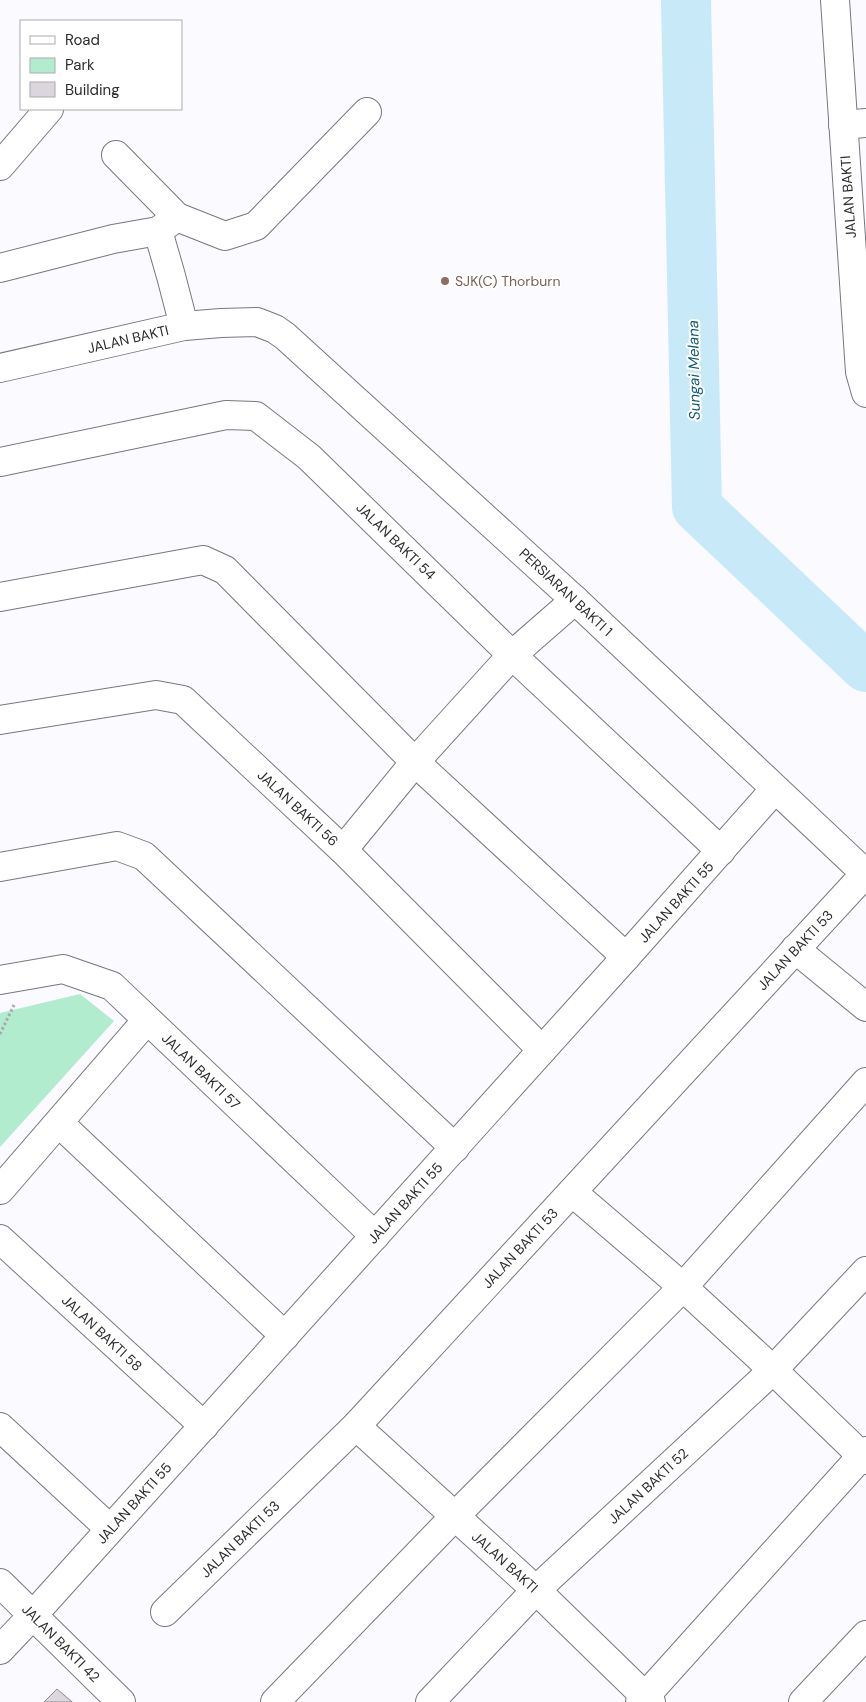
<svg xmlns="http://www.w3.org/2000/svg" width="866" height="1702" viewBox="0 0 866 1702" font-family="'DM Sans',sans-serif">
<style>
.green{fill:#b2eccf}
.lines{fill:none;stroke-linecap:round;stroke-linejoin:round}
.river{stroke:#c8e9f8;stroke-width:50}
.building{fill:#dbd6dd;stroke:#918c92;filter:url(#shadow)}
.minor-casing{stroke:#77787f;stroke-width:30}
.path{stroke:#a8a8ac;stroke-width:3;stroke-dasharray:2.5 2.5;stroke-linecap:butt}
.minor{stroke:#fff;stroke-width:28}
.education-dot{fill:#8d6e63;stroke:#fff;stroke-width:2}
.labels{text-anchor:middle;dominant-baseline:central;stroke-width:4;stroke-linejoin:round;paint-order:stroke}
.street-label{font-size:14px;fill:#2c2c2f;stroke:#fff}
.education-label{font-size:14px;fill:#785e54;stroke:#fff;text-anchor:start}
.water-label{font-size:15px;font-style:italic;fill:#125973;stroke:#fff}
</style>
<defs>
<filter id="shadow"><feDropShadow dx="4.5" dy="4.5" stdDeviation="1" flood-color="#0004"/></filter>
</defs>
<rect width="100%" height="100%" fill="#fafaff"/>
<!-- green -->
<polygon class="green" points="80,994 114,1021 0,1147 0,1013"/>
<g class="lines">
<!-- river -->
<polyline class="river" points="686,0 697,507 866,667"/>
</g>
<!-- building -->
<polygon class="building" points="57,1689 72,1702 44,1702"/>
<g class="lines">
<defs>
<g id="minor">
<polyline points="835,0 860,372 866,393"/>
<polyline points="843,125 866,123"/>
<polyline points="116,155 177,217 225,236 256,226 367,112"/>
<polyline points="0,166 49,109"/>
<polyline points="158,231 171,276 184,326"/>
<polyline points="0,268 113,239 158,231 177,217"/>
<polyline points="0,368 184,326 221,323 257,322 275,329 285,336 575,600 866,874"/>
<polyline points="0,462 226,415 256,416 309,457 512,655 721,851"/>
<polyline points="0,597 203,560 225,570 415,762 626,957"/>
<polyline points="0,720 156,695 183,700 343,850 542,1050"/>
<polyline points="343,850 415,762 512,655 575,600"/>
<polyline points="0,867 117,846 144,856 455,1148"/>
<polyline points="795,949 866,1007"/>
<polyline points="0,980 63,969 112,986 375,1236"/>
<polyline points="59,1123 285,1336"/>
<polyline points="0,1190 147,1020"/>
<polyline points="572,1192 683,1287 773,1370 866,1460"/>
<polyline points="0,1239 204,1426"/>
<polyline points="356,1426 536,1590 651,1702"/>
<polyline points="0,1427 110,1529"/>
<polyline points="0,1583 121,1702"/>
<polyline points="165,1612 356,1426 865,874"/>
<polyline points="0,1650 33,1615 626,957 775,789"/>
<polyline points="275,1702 455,1516 683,1287 866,1082"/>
<polyline points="430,1702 536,1590 773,1370 866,1271"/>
<polyline points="640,1702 866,1451"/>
<polyline points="803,1702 866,1635"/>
</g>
</defs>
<!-- minor casing -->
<use href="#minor" class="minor-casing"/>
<!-- path -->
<polyline class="path" points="0,1034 14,1005"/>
<!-- minor -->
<use href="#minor" class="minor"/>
</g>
<!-- markers -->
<circle class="education-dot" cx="445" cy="281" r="5"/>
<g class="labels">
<!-- street labels -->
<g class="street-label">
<text transform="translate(848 197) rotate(-94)">JALAN BAKTI</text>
<text transform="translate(128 339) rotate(-13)">JALAN BAKTI</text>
<text transform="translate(396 541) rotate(44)">JALAN BAKTI 54</text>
<text transform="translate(566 592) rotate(43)">PERSIARAN BAKTI 1</text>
<text transform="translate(298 808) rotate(43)">JALAN BAKTI 56</text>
<text transform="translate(676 902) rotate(-48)">JALAN BAKTI 55</text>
<text transform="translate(795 950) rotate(-47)">JALAN BAKTI 53</text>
<text transform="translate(201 1071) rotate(44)">JALAN BAKTI 57</text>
<text transform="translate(405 1203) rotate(-48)">JALAN BAKTI 55</text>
<text transform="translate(520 1248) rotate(-47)">JALAN BAKTI 53</text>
<text transform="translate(102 1333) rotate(43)">JALAN BAKTI 58</text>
<text transform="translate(648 1486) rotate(-43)">JALAN BAKTI 52</text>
<text transform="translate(134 1503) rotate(-48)">JALAN BAKTI 55</text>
<text transform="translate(240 1539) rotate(-44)">JALAN BAKTI 53</text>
<text transform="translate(505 1562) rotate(42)">JALAN BAKTI</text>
<text transform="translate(61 1643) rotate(45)">JALAN BAKTI 42</text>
</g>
<!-- education labels -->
<g class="education-label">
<text x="455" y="281">SJK(C) Thorburn</text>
</g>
<!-- water labels -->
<g class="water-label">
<text transform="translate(694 370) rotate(-91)">Sungai Melana</text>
</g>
</g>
<!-- legend -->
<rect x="20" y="20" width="162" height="90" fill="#ffffff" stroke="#ababac"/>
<rect x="30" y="36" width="25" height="8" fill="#ffffff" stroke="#ababac"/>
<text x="65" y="45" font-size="15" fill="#2c2c2f">Road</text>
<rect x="30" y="58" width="25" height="15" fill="#b2eccf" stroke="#ababac"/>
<text x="65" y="70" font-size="15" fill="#2c2c2f">Park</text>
<rect x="30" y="82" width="25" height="15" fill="#dbd6dd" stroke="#ababac"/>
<text x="65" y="95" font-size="15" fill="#2c2c2f">Building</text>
</svg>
